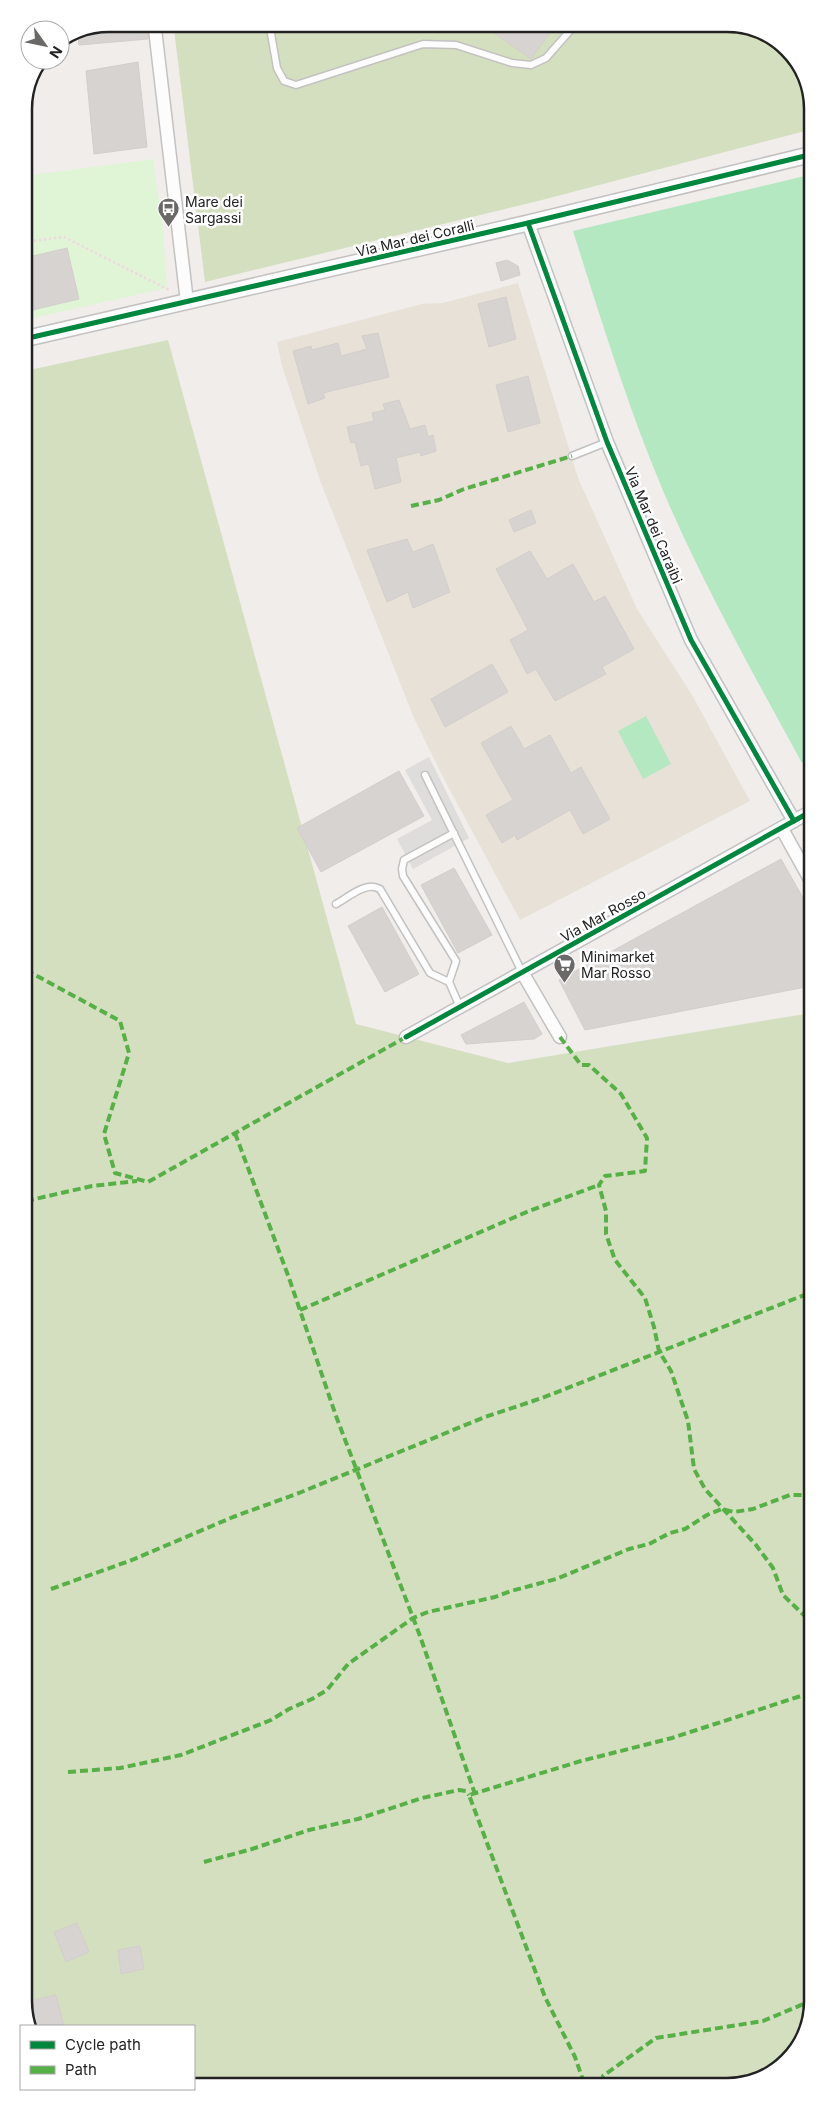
<svg xmlns="http://www.w3.org/2000/svg" width="837" height="2110" viewBox="0 0 837 2110" font-family="Inter,sans-serif">
<style>
.education{fill:#e7e1d7}
.forest{fill:#d4dfbf}
.park{fill:#e0f5d6}
.pitch{fill:#b4e8c1}
.parking{fill:#dedddb}
.building{fill:#d7d3d1;stroke:#d3cecb}
.lines{fill:none;stroke-linecap:round;stroke-linejoin:round}
.service-casing{stroke:#c3c2c1;stroke-width:9}
.minor-casing{stroke:#c3c2c1;stroke-width:15}
.tertiary-casing{stroke:#c3c2c1;stroke-width:18}
.path{stroke:#eddade;stroke-width:2.5;stroke-dasharray:2.5 2.5;stroke-linecap:butt}
.service{stroke:#fdfcfc;stroke-width:6}
.minor{stroke:#fdfcfc;stroke-width:12}
.tertiary{stroke:#fdfcfc;stroke-width:15}
.quiet{stroke:#55b145;stroke-width:4;stroke-dasharray:8 4;stroke-linecap:butt}
.cycleway-casing{stroke:#fff;stroke-width:8}
.cycleway{stroke:#00873e;stroke-width:5}
.labels{text-anchor:middle;dominant-baseline:central;stroke-width:5;stroke-linejoin:round;paint-order:stroke}
.poi-label{font-size:14px;fill:#222;stroke:#fff;text-anchor:start}
.street-label{font-size:14px;fill:#222;stroke:#fff}
.rim{fill:none;stroke:#222;stroke-width:2.5}
</style>
<rect width="100%" height="100%" fill="#f0edea"/>
<!-- education -->
<polygon class="education" points="518,283 578,478 605,538 637,609 692,695 750,801 520,920 444,779 414,718 321,483 282,366 277,342 422,304 443,303"/>
<!-- forest -->
<g class="forest">
<polygon points="733,24 780,42 809,82 809,130 538,201 205,282 174,29 493,26 529,51 547,26"/>
<polygon points="168,340 356,1024 508,1063 811,1013 813,2001 796,2052 755,2082 194,2085 194,2026 28,2026 25,371"/>
</g>
<!-- park -->
<polygon class="park" points="153,159 163,229 167,288 24,320 24,174 25,176"/>
<!-- pitch -->
<g class="pitch">
<path d="M809,175L810,759L802,763C754,675 704,586 664,493C628,408 601,319 573,231Z"/>
<polygon points="646,716 671,764 643,779 618,731"/>
</g>
<!-- parking -->
<polygon class="parking" points="429,757 469,838 413,869 397,839 432,820 405,770"/>
<!-- building -->
<g class="building">
<polygon points="484,26 555,26 531,59"/>
<polygon points="77,30 147,30 148,39 79,45"/>
<polygon points="138,62 147,147 94,154 86,71"/>
<polygon points="67,248 79,299 24,312 24,258"/>
<polygon points="507,260 518,266 520,275 501,281 496,263"/>
<polygon points="506,297 516,339 489,347 478,304"/>
<polygon points="378,333 389,377 323,393 325,398 308,404 293,351 311,346 312,350 338,343 341,356 367,349 362,336"/>
<polygon points="528,376 540,423 508,432 496,385"/>
<polygon points="399,400 410,429 425,425 428,437 433,435 436,451 421,456 420,452 396,458 401,482 375,489 369,464 361,466 355,442 351,443 347,427 374,421 372,413 385,410 383,404"/>
<polygon points="531,510 536,523 514,532 509,520"/>
<polygon points="407,539 413,552 433,544 450,592 413,608 408,592 387,602 367,550"/>
<polygon points="530,551 547,579 573,564 594,602 605,596 634,649 602,667 606,674 555,701 536,669 527,674 510,640 528,630 496,569"/>
<polygon points="492,664 508,692 445,727 431,699"/>
<polygon points="511,726 524,749 550,735 571,773 581,767 610,819 583,834 570,810 517,840 515,835 502,843 486,815 513,800 481,743"/>
<polygon points="399,771 424,816 321,872 297,828"/>
<polygon points="781,859 811,912 811,986 585,1030 559,980"/>
<polygon points="454,868 492,935 458,953 421,885"/>
<polygon points="382,907 419,974 385,992 348,926"/>
<polygon points="524,1002 542,1034 534,1039 466,1044 461,1035"/>
<polygon points="77,1923 89,1952 66,1962 54,1932"/>
<polygon points="140,1946 144,1969 121,1974 118,1950"/>
<polygon points="56,1995 64,2026 32,2026 28,2012 28,2001"/>
</g>
<g class="lines">
<defs>
<g id="service">
<polyline points="270,28 277,68 284,81 296,85 423,44 456,45 512,63 531,65 546,58 575,25"/>
<polyline points="572,456 607,442"/>
<polyline points="425,775 522,972"/>
<polyline points="454,833 404,860 402,869 403,876 456,961 449,982 460,1007"/>
<path d="M336,904C349,897 366,881 380,889L430,973L449,982"/>
</g>
<g id="minor">
<polyline points="155,29 187,302"/>
<polyline points="528,223 607,442 691,640 794,821"/>
<polyline points="782,829 811,881"/>
<polyline points="522,972 560,1037"/>
<polyline points="406,1037 810,812"/>
</g>
<polyline id="tertiary" points="24,339 528,223 809,155"/>
</defs>
<!-- service casing -->
<use href="#service" class="service-casing"/>
<!-- minor casing -->
<use href="#minor" class="minor-casing"/>
<!-- tertiary casing -->
<use href="#tertiary" class="tertiary-casing"/>
<!-- path -->
<polyline class="path" points="24,242 64,237 169,290"/>
<!-- service -->
<use href="#service" class="service"/>
<!-- minor -->
<use href="#minor" class="minor"/>
<!-- tertiary -->
<use href="#tertiary" class="tertiary"/>
<!-- quiet -->
<g class="quiet">
<polyline points="411,506 439,500 464,489 572,456"/>
<polyline points="26,970 120,1021 129,1053 104,1134 115,1173 148,1182 406,1037"/>
<polyline points="560,1037 581,1065 589,1065 621,1094 647,1138 645,1171 605,1176 599,1185 606,1211 606,1234 615,1260 645,1298 654,1327 659,1351 671,1371 688,1421 694,1469 705,1489 756,1545 773,1568 783,1595 812,1623"/>
<polyline points="235,1133 289,1278 336,1416 420,1636 475,1794"/>
<polyline points="26,1201 92,1186 137,1181"/>
<polyline points="300,1310 529,1211 599,1185"/>
<polyline points="51,1589 132,1560 233,1517 299,1493 485,1417 542,1398 812,1292"/>
<polyline points="68,1772 120,1768 181,1755 271,1720 289,1709 312,1699 327,1690 348,1664 413,1618 428,1612 495,1597 511,1591 556,1579 629,1549 649,1544 670,1533 685,1529 707,1515 722,1509 734,1512 753,1509 790,1495 812,1495"/>
<polyline points="204,1862 252,1849 309,1830 358,1819 422,1798 459,1790 466,1791 469,1795"/>
<polyline points="584,2083 575,2057 545,1997 469,1795 581,1761 672,1738 813,1692"/>
<polyline points="602,2083 603,2076 656,2038 763,2021 813,2000"/>
</g>
<defs>
<g id="cycleway">
<polyline points="528,223 607,442 691,640 794,821"/>
<polyline points="24,339 528,223 809,155"/>
<polyline points="406,1037 810,812"/>
</g>
</defs>
<!-- cycleway casing -->
<use href="#cycleway" class="cycleway-casing"/>
<!-- cycleway -->
<use href="#cycleway" class="cycleway"/>
</g>
<!-- icons -->
<defs>
<symbol id="bus-pin" viewBox="-11 -11 22 30"><path d="M0 17L-7.5 6A9.5 9.5 0 1 1 7.5 6Z" fill="#6a6968" stroke="#fff"/><path d="M-5-6H5V4H4V6H2V4H-2V6H-4V4H-5ZM-3.5-4V0h7V-4ZM-3.5 1.2v1.5H-2V1.2ZM2 1.2v1.5H3.5V1.2Z" fill="#fff"/></symbol>
<symbol id="supermarket-pin" viewBox="-11 -11 22 30"><path d="M0 17L-7.5 6A9.5 9.5 0 1 1 7.5 6Z" fill="#6a6968" stroke="#fff"/><path d="M-6-5.5h2.5l.6 2H6L4.5 2H-2.5L-4.4-4H-6ZM-1.5 3.2a1.3 1.3 0 1 0 .1 0ZM3 3.2a1.3 1.3 0 1 0 .1 0Z" fill="#fff"/></symbol>
</defs>
<g fill-rule="evenodd">
<use href="#bus-pin" x="156" y="196" width="25" height="34"/>
<use href="#supermarket-pin" x="552" y="952" width="25" height="34"/>
</g>
<g class="labels">
<!-- poi labels -->
<g class="poi-label">
<text x="185" y="201">Mare dei<tspan x="185" dy="16">Sargassi</tspan></text>
<text x="581" y="956">Minimarket<tspan x="581" dy="16">Mar Rosso</tspan></text>
</g>
<!-- street labels -->
<g class="street-label">
<text transform="translate(415 238) rotate(-13)">Via Mar dei Coralli</text>
<text transform="translate(654 525) rotate(67)">Via Mar dei Caraibi</text>
<text transform="translate(603 915) rotate(-29)">Via Mar Rosso</text>
</g>
</g>
<!-- crop -->
<path d="M0 0H837V2110H0ZM109 32H727A77 77 0 0 1 804 109V2001A77 77 0 0 1 727 2078H109A77 77 0 0 1 32 2001V109A77 77 0 0 1 109 32Z" fill="#fff" fill-rule="evenodd"/>
<path class="rim" d="M109 32H727A77 77 0 0 1 804 109V2001A77 77 0 0 1 727 2078H109A77 77 0 0 1 32 2001V109A77 77 0 0 1 109 32Z"/>
<!-- legend -->
<rect x="20" y="2025" width="175" height="65" fill="#ffffff" stroke="#a7a7a7"/>
<rect x="30" y="2041" width="25" height="8" fill="#00873e" stroke="#a7a7a7"/>
<text x="65" y="2050" font-size="15" fill="#222222">Cycle path</text>
<rect x="30" y="2066" width="25" height="8" fill="#55b145" stroke="#a7a7a7"/>
<text x="65" y="2075" font-size="15" fill="#222222">Path</text>
<!-- north arrow -->
<g transform="translate(45 45) rotate(123)"><circle r="24" fill="#ffffff" stroke="#a7a7a7"/>
<path d="M0-4L9 19L0 12L-9 19Z" fill="#6a6968"/>
<text y="-8" font-size="14" font-weight="bold" text-anchor="middle" fill="#222222">N</text>
</g>
</svg>
